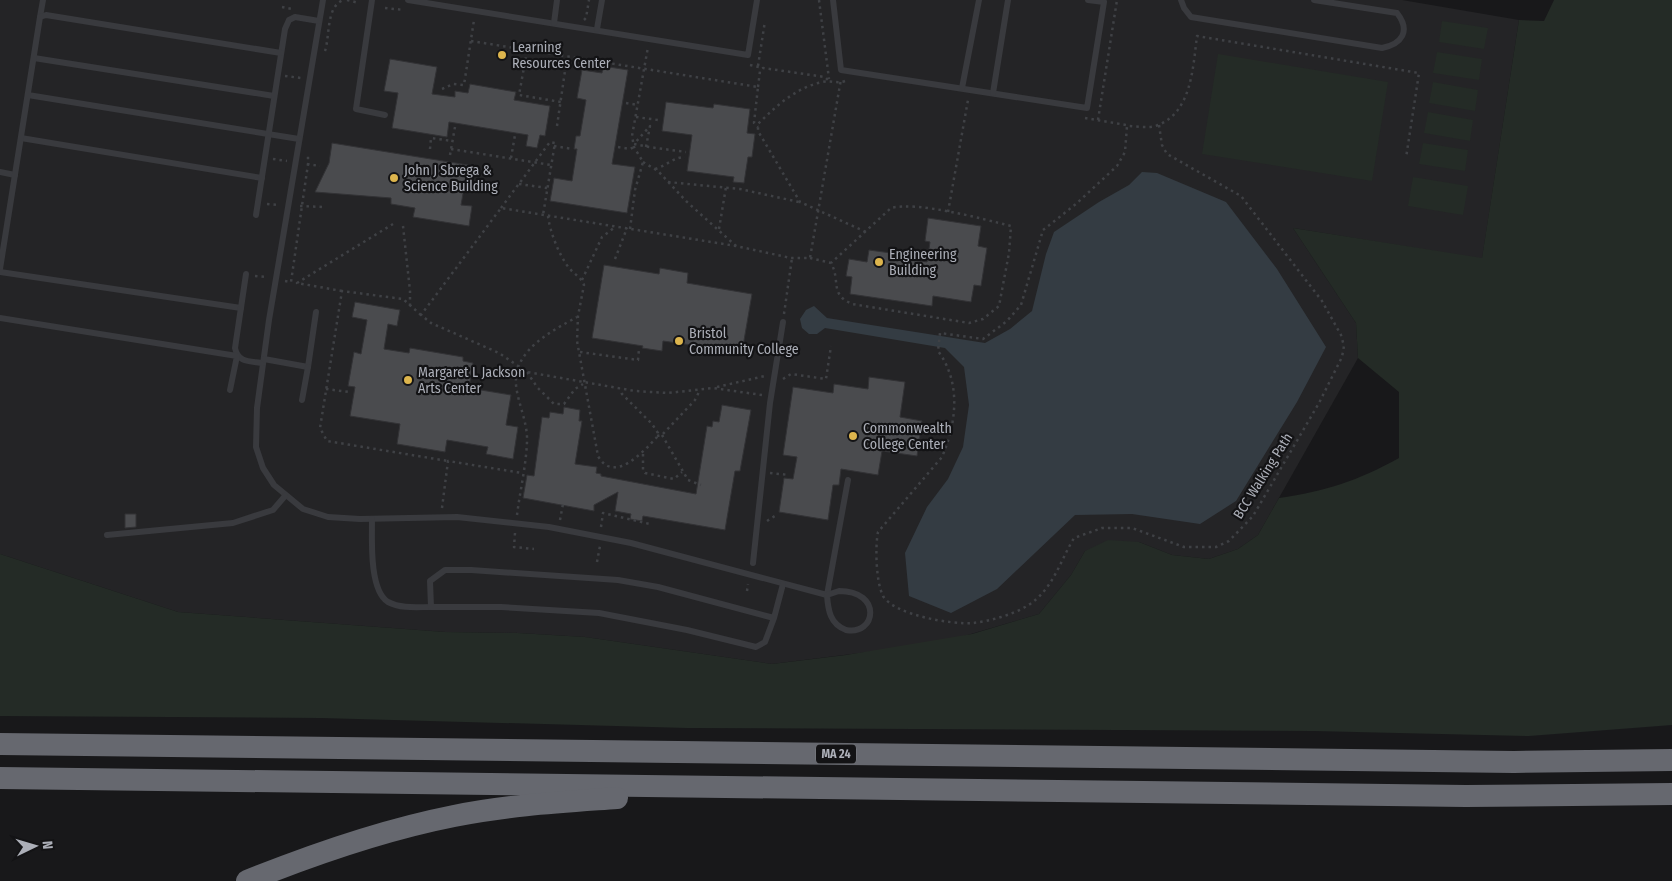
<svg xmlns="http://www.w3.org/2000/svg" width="1672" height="881" viewBox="0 0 1672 881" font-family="'Fira Sans Condensed',sans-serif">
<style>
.built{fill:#242426}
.green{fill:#242b26}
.water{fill:#343c43}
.building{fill:#4a4b4e;stroke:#323235}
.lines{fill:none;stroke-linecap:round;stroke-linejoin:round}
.path{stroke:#3f4145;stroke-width:2.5;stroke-dasharray:2.5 4;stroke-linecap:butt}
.service{stroke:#393a3e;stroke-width:6}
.motorway{stroke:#66686f;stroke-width:22}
.poi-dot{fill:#ddb54d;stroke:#131315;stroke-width:2}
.labels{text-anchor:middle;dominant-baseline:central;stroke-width:4.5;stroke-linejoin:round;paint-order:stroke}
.shield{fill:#131315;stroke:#7e8087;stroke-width:1}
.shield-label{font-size:12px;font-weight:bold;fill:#acafb8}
.poi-label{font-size:14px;fill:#acafb8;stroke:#131315;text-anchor:start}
.street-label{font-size:14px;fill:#acafb8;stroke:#131315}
</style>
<rect width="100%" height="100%" fill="#18181a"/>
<!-- built -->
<polygon class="built" points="0,0 1402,0 1519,20 1482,259 1293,228 1356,323 1358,358 1258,535 1238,549 1209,559 1172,555 1139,542 1085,551 1071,575 1039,614 940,643 772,664 585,637 518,633 445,632 178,612 0,554"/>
<!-- green -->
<g class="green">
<path d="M1554,0H1672V725L1529,736L1313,731L687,728L321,718L0,716V554L178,612L445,632L518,633L585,637L772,664L846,655L972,634L1039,614L1071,575L1085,551L1108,540L1139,542L1172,555L1209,559L1238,549L1258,535L1279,498C1327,491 1357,481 1399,458V392L1358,358L1356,323L1293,228L1482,258L1519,20L1544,21Z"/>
<polygon points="1442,21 1488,28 1484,49 1439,42"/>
<polygon points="1437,52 1482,59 1479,80 1433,73"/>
<polygon points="1218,54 1388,82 1372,181 1202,154"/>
<polygon points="1433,82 1478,90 1475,111 1429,103"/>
<polygon points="1428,112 1473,120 1470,141 1424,133"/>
<polygon points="1423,143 1468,150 1465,171 1419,164"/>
<polygon points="1413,177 1468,186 1463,215 1408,206"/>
</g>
<!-- water -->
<polygon class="water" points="1142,172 1157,173 1226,202 1277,269 1326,347 1297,402 1236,501 1200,524 1132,514 1075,515 997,589 951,613 909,596 905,553 927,507 948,479 963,447 969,405 964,367 945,348 825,328 817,334 809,334 802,328 800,319 806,310 814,306 827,318 985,343 1010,329 1032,311 1046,254 1054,232 1099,202 1129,185"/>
<!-- building -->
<g class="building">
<polygon points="390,59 437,67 432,94 455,97 455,91 468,93 470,84 516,92 514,100 550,106 545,136 540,135 537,148 526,146 528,135 449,122 447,137 392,128 398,93 384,91"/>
<polygon points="603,66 628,70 612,164 635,167 627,213 550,201 554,178 572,181 577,149 574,149 576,136 580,136 586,100 577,98 582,70 602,73"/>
<polygon points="666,102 713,108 714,104 750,109 747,133 755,134 752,157 748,157 744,183 733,182 734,177 687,171 692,135 662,131"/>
<polygon points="332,143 468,165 461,205 472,206 469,226 413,217 415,208 391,204 391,198 315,192 329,163"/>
<polygon points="928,218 981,226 978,246 987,248 981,286 974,285 971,302 933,296 932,306 850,294 852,277 846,276 849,259 867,262 869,250 891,253 890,257 927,262 930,242 925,241"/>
<polygon points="604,265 659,274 660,268 688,273 687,283 752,294 742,352 663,341 662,351 642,348 643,346 592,338"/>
<polygon points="355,302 400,310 397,326 388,324 384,349 409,353 410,348 463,357 463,361 473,363 469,388 511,395 506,425 518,427 513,459 486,454 488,447 447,440 445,452 397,444 400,424 350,416 355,387 348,386 354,352 361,354 367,320 352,317"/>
<polygon points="869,377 905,382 900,417 922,421 917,456 882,451 878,475 841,469 839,485 833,485 828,520 779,512 784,478 793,479 797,457 783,455 793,387 833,393 834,384 868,389"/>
<polygon points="722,405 751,410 740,471 735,471 725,530 643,516 642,521 630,519 631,514 615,511 618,492 594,505 594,511 523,498 527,475 534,476 542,417 549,418 550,412 563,414 564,407 580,410 579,421 582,421 575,464 597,467 596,473 601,474 601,476 696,494 707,426 712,427 713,421 719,422"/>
<polygon points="125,514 136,514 136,527 125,528"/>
</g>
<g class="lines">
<!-- path -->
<g class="path">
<polyline points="347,0 359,3"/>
<polyline points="819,0 829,79"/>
<polyline points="282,7 292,9"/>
<polyline points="385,8 404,10"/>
<polyline points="584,20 586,18 589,0"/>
<polyline points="471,41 758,87 754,123 758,127"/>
<path d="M325,51C330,36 326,5 344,0"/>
<polyline points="527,51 519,95 561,102"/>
<polyline points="750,65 763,68"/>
<polyline points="758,66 765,21"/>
<polyline points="285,76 301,78"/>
<path d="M845,81C837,84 831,80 822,82C796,88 777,105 758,124V131L800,202L866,232"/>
<polyline points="758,87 760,71 763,68 825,77 828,80"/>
<polyline points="442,89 453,84 464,85 474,20"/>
<polyline points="626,103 638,105"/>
<polyline points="636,117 658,120"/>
<polyline points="1085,118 1126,125"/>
<polyline points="1098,120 1117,0"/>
<path d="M1159,125L1162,145L1167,154L1241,196L1322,301L1341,335L1344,346L1342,357L1319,403L1253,516L1229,541L1216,547H1184L1132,528H1102L1074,538C1059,563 1053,590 1027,606C1012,615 990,621 973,623C953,625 894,615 883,596C876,582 875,547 878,532L942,457C957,422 961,382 938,351L940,333L983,339L1007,321L1021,305L1043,230L1076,204L1117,166L1125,152L1127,126C1137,126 1149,129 1158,125C1192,112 1193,66 1197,36L1419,73L1406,158"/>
<polyline points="557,126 567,57"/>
<polyline points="554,146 573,149"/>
<polyline points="618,147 630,149 634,147"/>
<polyline points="646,147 650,126 634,144 649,147 686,152"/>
<polyline points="430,149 431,138 452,141"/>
<polyline points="451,149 551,165"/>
<polyline points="450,155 455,127"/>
<polyline points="511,158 515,135"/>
<polyline points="273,159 287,161"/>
<polyline points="643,162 658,171 686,201 736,246"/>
<polyline points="307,164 320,166"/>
<path d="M655,169C666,166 674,157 685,157"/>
<polyline points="668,182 740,189 799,202"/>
<polyline points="519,184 547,188"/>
<polyline points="267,204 279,205"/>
<polyline points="300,206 324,207"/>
<polyline points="501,208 550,142 555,143 543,215"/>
<polyline points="948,212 968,100"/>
<path d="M548,216C550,232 559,255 569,268C574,274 581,277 584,285L578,316L577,341L598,456C614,485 644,451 657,437L658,433L652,424L622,394L620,389"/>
<polyline points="403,226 410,291 410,307"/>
<polyline points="630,229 635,190 643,162 634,147 632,136 648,47"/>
<polyline points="719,229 726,187"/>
<path d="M810,258L831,263C841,281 829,294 852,304L969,323L983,319L999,306L1009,253L1011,226C983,219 917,201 891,208L831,263"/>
<polyline points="615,259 627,228"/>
<polyline points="255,276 267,277"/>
<polyline points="582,280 602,237 614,228"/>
<polyline points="285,281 291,282 308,164 308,153"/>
<polyline points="342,291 297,283 393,224"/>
<polyline points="784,314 792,258"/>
<polyline points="421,315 403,299 342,291 320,428 327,441 448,461"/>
<polyline points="580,352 638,360 639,349"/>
<polyline points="527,372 537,387 554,404 564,404 575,389 583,384"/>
<polyline points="783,379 791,374 826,379 831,346"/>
<polyline points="717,387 765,376"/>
<polyline points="326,389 349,392"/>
<polyline points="762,395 713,388 668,393 635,391 527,372 499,353 431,323 421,315 501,208 736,246 791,258 810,258 841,79"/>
<polyline points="662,435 688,480 701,485"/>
<polyline points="657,436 662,435 695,400 700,390"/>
<polyline points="643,454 643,470 645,473 674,479 682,472"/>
<polyline points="770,473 789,475"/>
<polyline points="442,508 448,461 522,473"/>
<path d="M517,515C520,491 526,466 527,442C528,423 518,404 516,385C513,350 552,331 577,317"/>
<polyline points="560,520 563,504"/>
<polyline points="767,521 778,514"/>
<polyline points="601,527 603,513 650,524"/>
<polyline points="515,533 514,547 534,549"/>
<polyline points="597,562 600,546"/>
<polyline points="747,591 748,584"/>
</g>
<!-- service -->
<g class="service">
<polyline points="323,0 269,320 257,408 256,447 263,468 274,485 303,509 328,517 360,519 457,517 549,527 631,543 827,595 848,480"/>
<polyline points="372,0 356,109 385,115"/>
<polyline points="408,0 748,55 757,0"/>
<polyline points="833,0 841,70 1087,108 1104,2 1088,0"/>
<path d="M1181,0L1184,8L1191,17L1382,48C1402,44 1411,31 1397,13L1314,0"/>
<polyline points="40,17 43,0"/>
<polyline points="554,23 557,0"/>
<polyline points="597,29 602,0"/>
<polyline points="34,58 274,96"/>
<polyline points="962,88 979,0"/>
<polyline points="993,93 1008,0"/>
<polyline points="28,95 299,139"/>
<polyline points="21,138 262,178"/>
<polyline points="0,172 15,175"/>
<polyline points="256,215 285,29 289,20 295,17 319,21"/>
<polyline points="0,269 40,17 46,15 281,53"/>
<polyline points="0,272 241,308"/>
<path d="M246,274L235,348C238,363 250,361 263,363"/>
<polyline points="0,318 237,356 230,390"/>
<polyline points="264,359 308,367 316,312"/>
<polyline points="302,400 308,367"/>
<path d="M372,519C372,539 369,590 388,602C401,609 418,607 431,607"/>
<polyline points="107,535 233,523 273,510 285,496"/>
<polyline points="753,563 770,403 783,322"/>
<path d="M839,591C883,591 876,636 846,630C830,624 828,610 827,595Z"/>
<polyline points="774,618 765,642 756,647 687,630 599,613 501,607 431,607 430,581 445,570 471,570 618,580 658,587 774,618 783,584"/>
</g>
<!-- motorway -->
<g class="motorway">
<polyline points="0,744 1514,762 1672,760"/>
<polyline points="0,778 1466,796 1672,794"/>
<path d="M247,881C314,854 383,830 454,816C508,805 563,802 617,798"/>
</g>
</g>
<!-- markers -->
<g class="poi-dot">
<circle cx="502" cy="55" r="5"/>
<circle cx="394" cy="178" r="5"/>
<circle cx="879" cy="262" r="5"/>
<circle cx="679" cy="341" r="5"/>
<circle cx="408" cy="380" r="5"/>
<circle cx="853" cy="436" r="5"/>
</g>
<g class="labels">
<!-- shield labels -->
<rect class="shield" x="816" y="744.5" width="40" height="19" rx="4"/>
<g class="shield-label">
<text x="836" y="754">MA 24</text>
</g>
<!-- poi labels -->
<g class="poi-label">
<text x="512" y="47">Learning<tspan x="512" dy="16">Resources Center</tspan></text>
<text x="404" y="170">John J Sbrega &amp;<tspan x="404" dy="16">Science Building</tspan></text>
<text x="889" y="254">Engineering<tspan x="889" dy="16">Building</tspan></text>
<text x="689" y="333">Bristol<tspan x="689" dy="16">Community College</tspan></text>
<text x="418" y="372">Margaret L Jackson<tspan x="418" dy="16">Arts Center</tspan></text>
<text x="863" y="428">Commonwealth<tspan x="863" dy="16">College Center</tspan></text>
</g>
<!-- street labels -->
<g class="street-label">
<text transform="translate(1263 476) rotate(-58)">BCC Walking Path</text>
</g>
</g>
<!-- north arrow -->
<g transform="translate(35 846) rotate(85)" stroke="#131315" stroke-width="4" paint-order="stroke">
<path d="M0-4L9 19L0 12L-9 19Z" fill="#acafb8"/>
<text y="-8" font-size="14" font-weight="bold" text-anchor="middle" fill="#acafb8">N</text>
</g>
</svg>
